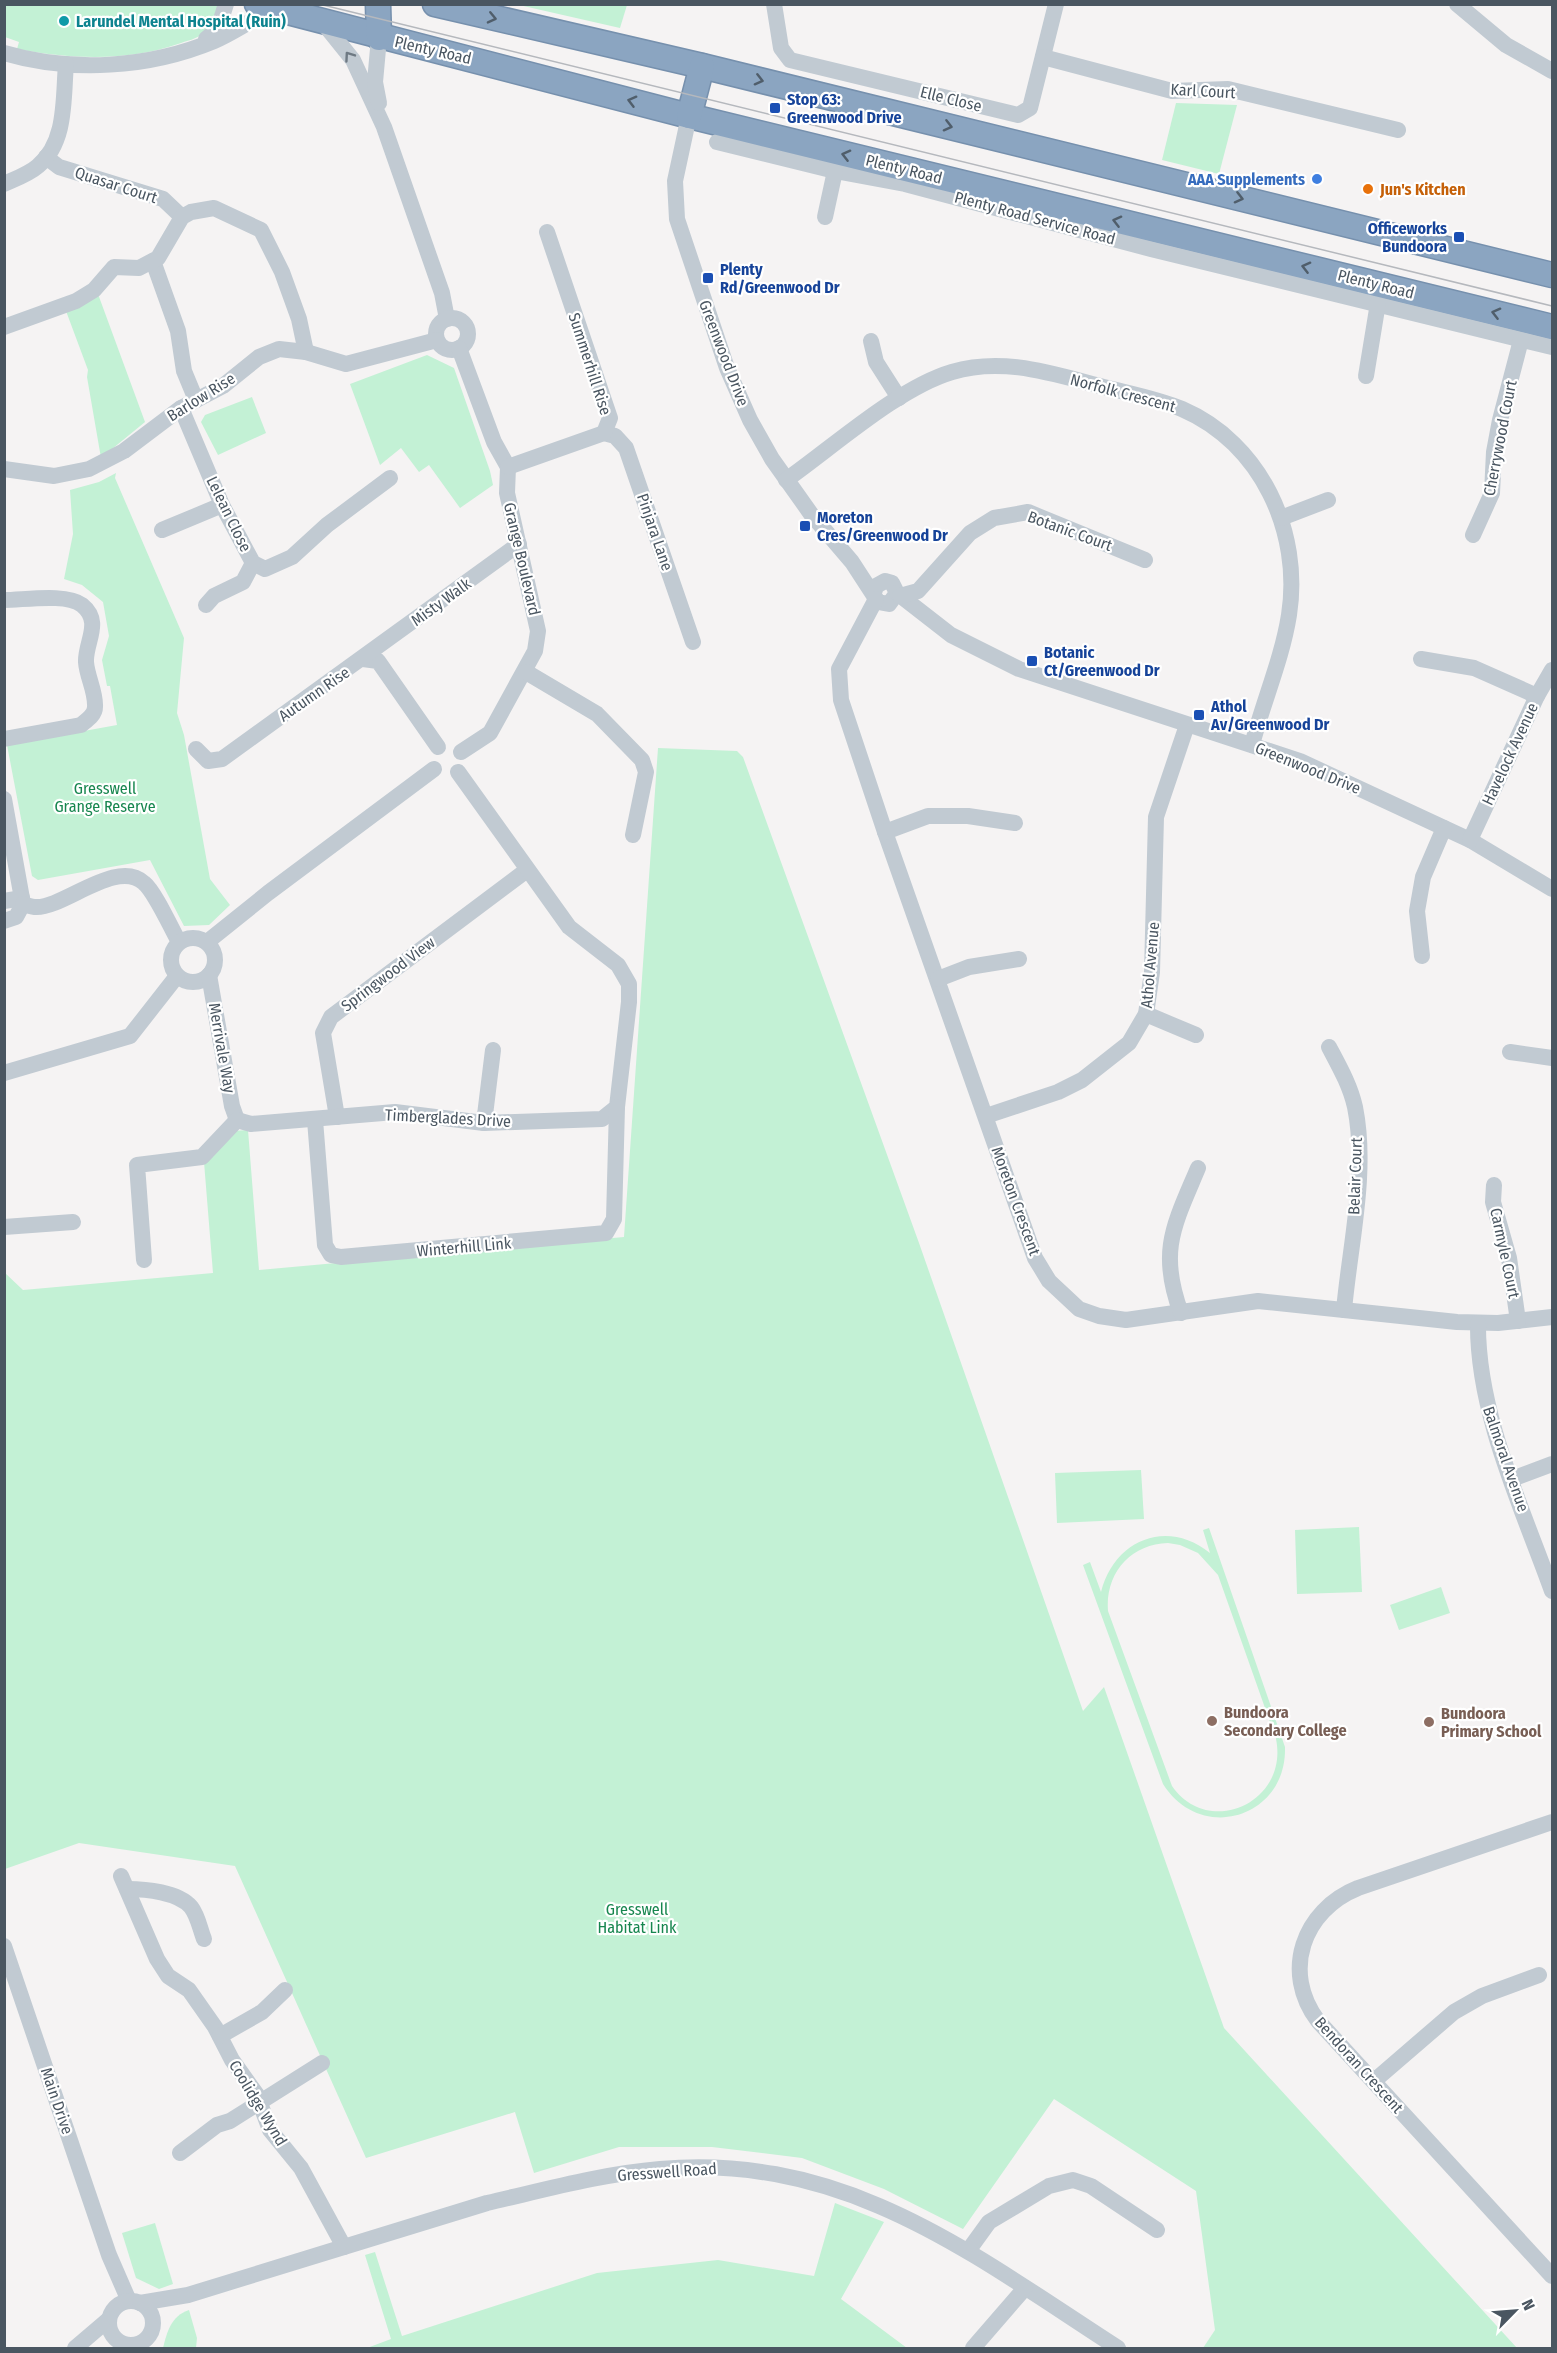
<svg xmlns="http://www.w3.org/2000/svg" width="1557" height="2353" viewBox="0 0 1557 2353" font-family="'Fira Sans Condensed',sans-serif">
<style>
.green{fill:#c3f1d5;fill-rule:evenodd}
.lines{fill:none;stroke-linecap:round;stroke-linejoin:round}
.highway-casing{stroke:#7690ad;stroke-width:27}
.minor{stroke:#c1cad2;stroke-width:16}
.highway{stroke:#8ba5c1;stroke-width:24}
.tram{stroke:#b5b8bd;stroke-width:1.5}
.oneway{stroke:#505e6b}
.oneway2{stroke:#6e7983}
.culture-dot{fill:#0f9aa8;stroke:#fff;stroke-width:2}
.transit-dot{fill:#1a4fb4;stroke:#fff;stroke-width:2}
.shop-dot{fill:#3f7fe0;stroke:#fff;stroke-width:2}
.food-dot{fill:#e8710a;stroke:#fff;stroke-width:2}
.education-dot{fill:#8d6e63;stroke:#fff;stroke-width:2}
.labels{text-anchor:middle;dominant-baseline:central;stroke-width:4.5;stroke-linejoin:round;paint-order:stroke}
.culture-label{font-size:16px;font-weight:bold;fill:#0d838f;stroke:#fff;text-anchor:start}
.street-label{font-size:16px;fill:#4a5661;stroke:#fff}
.transit-label{font-size:16px;font-weight:bold;fill:#164399;stroke:#fff;text-anchor:start}
.shop-label{font-size:16px;font-weight:bold;fill:#366cbe;stroke:#fff;text-anchor:end}
.food-label{font-size:16px;font-weight:bold;fill:#c56008;stroke:#fff;text-anchor:start}
.park-label{font-size:16px;fill:#17864f;stroke:#fff}
.education-label{font-size:16px;font-weight:bold;fill:#785e54;stroke:#fff;text-anchor:start}
</style>
<rect width="100%" height="100%" fill="#f5f3f3"/>
<!-- green -->
<g class="green">
<path d="M5,5L216,4L219,5C216,16 214,26 204,33C197,39 186,41 178,44C125,62 71,59 17,49L19,42L5,37Z"/>
<polygon points="519,5 627,5 620,28"/>
<polygon points="1176,103 1237,105 1219,174 1162,160"/>
<polygon points="98,294 145,422 101,458 87,377 88,370 66,311"/>
<polygon points="427,355 454,368 490,471 493,485 460,508 429,465 419,472 401,448 380,465 350,384"/>
<polygon points="252,397 266,433 218,455 201,422 205,415"/>
<polygon points="116,473 115,478 184,638 177,713 184,735 210,879 230,905 209,925 184,926 150,860 38,880 32,876 7,745 117,725 110,686 107,686 102,660 109,636 103,602 82,585 64,579 73,534 70,490 99,482"/>
<polygon points="658,748 737,751 743,757 919,1243 1083,1711 1104,1687 1224,2028 1517,2348 1203,2348 1215,2330 1196,2191 1054,2099 963,2229 884,2189 802,2158 712,2147 619,2147 534,2173 515,2112 366,2158 235,1866 79,1843 5,1869 4,1272 23,1290 213,1273 204,1162 232,1131 248,1130 259,1270 624,1237"/>
<polygon points="1141,1470 1144,1519 1057,1523 1055,1473"/>
<polygon points="1359,1527 1362,1592 1297,1594 1295,1530"/>
<path d="M1209,1528L1285,1747C1287,1818 1201,1844 1163,1784L1083,1565L1090,1562L1101,1592C1114,1540 1167,1518 1210,1553L1203,1530ZM1168,1543L1180,1545L1198,1553L1218,1575L1276,1739C1289,1802 1209,1839 1172,1786L1108,1611C1105,1573 1131,1544 1168,1543Z"/>
<polygon points="1441,1587 1450,1613 1399,1630 1390,1605"/>
<polygon points="835,2203 884,2222 841,2299 907,2348 367,2348 391,2339 365,2255 375,2252 402,2336 597,2273 718,2260 814,2276"/>
<polygon points="155,2223 173,2284 159,2289 136,2278 122,2233"/>
<path d="M189,2310L197,2338L196,2348H163C167,2332 171,2316 189,2310Z"/>
</g>
<g class="lines">
<defs>
<g id="highway">
<polyline points="257,4 689,116 1552,327"/>
<polyline points="378,4 379,38"/>
<polyline points="435,4 702,66 1552,275"/>
<polyline points="689,116 702,66"/>
</g>
</defs>
<!-- highway casing -->
<use href="#highway" class="highway-casing"/>
<!-- minor -->
<g class="minor">
<polyline points="774,4 781,48 790,60 1018,115 1030,108 1056,4"/>
<polyline points="1457,4 1506,45 1552,71"/>
<polyline points="324,24 353,60 384,127 442,293 447,319"/>
<polyline points="379,38 375,82 379,103"/>
<polyline points="206,39 218,29 226,4"/>
<path d="M4,53C72,73 149,68 214,41C235,32 253,18 275,9"/>
<polyline points="1043,57 1172,91 1228,89 1398,130"/>
<polyline points="689,116 675,181 677,219 727,368 750,420 772,459 811,514 852,562 878,602 889,604 897,593 892,583 885,581 876,586 874,593"/>
<polyline points="717,142 835,171 905,184 1151,249 1552,347"/>
<polyline points="46,157 59,167 163,199 182,217"/>
<path d="M4,184C15,179 29,174 38,166C67,142 63,98 66,64"/>
<polyline points="825,217 835,171"/>
<polyline points="153,261 178,331 184,371 196,400"/>
<circle cx="452" cy="334" r="16"/>
<polyline points="4,327 76,301 94,290 114,267 139,268 158,258 182,217 191,212 214,208 261,230 282,272 299,319 306,352"/>
<polyline points="871,341 876,362 899,398"/>
<polyline points="459,348 494,442 508,467 507,493 538,631 535,651 490,733 461,752"/>
<polyline points="1366,376 1378,303"/>
<polyline points="181,408 222,505 253,563 265,569 292,557 327,525 390,478"/>
<polyline points="604,433 615,436 626,448 693,642"/>
<polyline points="508,467 604,433 610,418 547,232"/>
<polyline points="4,469 54,476 89,469 124,451 181,408 223,386 259,357 279,349 306,352 346,364 437,340"/>
<path d="M786,480C833,447 898,388 952,372C1005,356 1056,375 1108,388C1132,394 1158,399 1182,409C1261,443 1302,532 1289,615C1282,659 1263,702 1252,745"/>
<polyline points="1281,518 1328,500"/>
<polyline points="162,530 222,505"/>
<polyline points="1473,535 1492,493 1494,452 1500,420 1521,340"/>
<polyline points="897,593 951,635 1019,669 1300,761 1470,840 1552,889"/>
<polyline points="900,596 918,591 970,533 994,518 1028,512 1145,560"/>
<polyline points="876,599 839,669 841,700 885,832 1035,1258 1049,1281 1079,1309 1099,1316 1126,1320 1258,1301 1457,1322 1498,1323 1552,1317"/>
<path d="M4,600C24,600 67,593 82,605C103,622 85,642 86,662C87,677 96,692 95,707C95,715 87,720 81,725L4,739"/>
<polyline points="206,605 214,596 243,582 253,563"/>
<polyline points="363,659 378,661 438,747"/>
<polyline points="1421,659 1474,668 1537,696"/>
<polyline points="526,672 597,714 642,760 646,772 633,835"/>
<polyline points="196,749 208,761 222,759 519,544"/>
<polyline points="4,799 23,904 16,917 4,921"/>
<polyline points="885,832 928,816 968,816 1015,823"/>
<polyline points="1470,840 1537,696 1552,670"/>
<polyline points="4,901 22,898"/>
<path d="M23,904C27,905 32,907 36,907C64,908 117,858 144,883C155,892 171,928 179,942"/>
<circle cx="193" cy="960" r="22"/>
<polyline points="207,942 268,893 434,769"/>
<polyline points="1422,956 1417,911 1423,877 1444,828"/>
<polyline points="209,975 232,1106 237,1120"/>
<polyline points="938,979 969,967 1019,959"/>
<polyline points="1146,1014 1196,1035"/>
<path d="M1329,1047C1339,1066 1350,1085 1355,1107C1368,1172 1350,1244 1344,1310"/>
<polyline points="1510,1052 1552,1058"/>
<polyline points="4,1073 130,1036 177,976"/>
<polyline points="986,1116 1058,1092 1082,1080 1129,1043 1146,1014 1152,972 1156,817 1187,725"/>
<polyline points="337,1117 323,1033 331,1017 527,870"/>
<polyline points="237,1120 251,1124 395,1112 484,1123 602,1119 617,1107 629,1002 629,984 618,965 569,927 458,772"/>
<polyline points="315,1120 325,1245 331,1255 341,1257 606,1233 614,1219 617,1107"/>
<polyline points="484,1123 493,1050"/>
<polyline points="1494,1185 1493,1202 1509,1258 1518,1321"/>
<polyline points="4,1227 73,1222"/>
<polyline points="144,1260 137,1165 202,1157 237,1120"/>
<path d="M1181,1313C1158,1251 1174,1225 1198,1168"/>
<path d="M1478,1323C1477,1413 1522,1507 1552,1591"/>
<polyline points="1512,1479 1552,1464"/>
<path d="M1552,1822L1358,1888C1303,1910 1281,1972 1318,2021L1552,2276"/>
<polyline points="121,1876 157,1959 168,1976 189,1990 215,2027 232,2060 257,2095 270,2130 301,2168 344,2247"/>
<path d="M127,1889C146,1889 178,1892 191,1907C198,1916 200,1929 204,1939"/>
<polyline points="4,1946 109,2255 129,2301"/>
<polyline points="220,2036 262,2012 285,1990"/>
<polyline points="1374,2081 1454,2012 1482,1996 1539,1975"/>
<polyline points="180,2153 217,2125 230,2121 322,2063"/>
<polyline points="968,2251 989,2222 1049,2186 1073,2180 1091,2186 1157,2230"/>
<circle cx="131" cy="2323" r="22"/>
<path d="M140,2303L188,2295L487,2203C544,2190 601,2174 660,2169C846,2153 972,2254 1118,2348"/>
<polyline points="75,2348 109,2319"/>
<polyline points="973,2348 1025,2288"/>
</g>
<!-- highway -->
<use href="#highway" class="highway"/>
<!-- tram -->
<polyline class="tram" points="319,4 1552,306"/>
</g>
<!-- one-way arrows -->
<defs><path id="oneway-chevron" d="M-2-3.5L2.5 0L-2 3.5" fill="none" stroke-width="1.6" stroke-linecap="round" stroke-linejoin="round" transform="scale(1.5)"/></defs>
<g class="oneway">
<use href="#oneway-chevron" transform="translate(492 18) rotate(13)"/>
<use href="#oneway-chevron" transform="translate(759 80) rotate(14)"/>
<use href="#oneway-chevron" transform="translate(632 101) rotate(-165)"/>
<use href="#oneway-chevron" transform="translate(948 126) rotate(14)"/>
<use href="#oneway-chevron" transform="translate(846 155) rotate(-166)"/>
<use href="#oneway-chevron" transform="translate(1239 198) rotate(14)"/>
<use href="#oneway-chevron" transform="translate(1117 221) rotate(-166)"/>
<use href="#oneway-chevron" transform="translate(1306 267) rotate(-166)"/>
<use href="#oneway-chevron" transform="translate(1496 313) rotate(-166)"/>
</g>
<use class="oneway2" href="#oneway-chevron" transform="translate(349 56) rotate(-125)"/>
<!-- markers -->
<circle class="culture-dot" cx="64" cy="21" r="6"/>
<g class="transit-dot">
<rect x="769" y="102" width="12" height="12" rx="3"/>
<rect x="1453" y="231" width="12" height="12" rx="3"/>
<rect x="702" y="272" width="12" height="12" rx="3"/>
<rect x="799" y="520" width="12" height="12" rx="3"/>
<rect x="1026" y="655" width="12" height="12" rx="3"/>
<rect x="1193" y="709" width="12" height="12" rx="3"/>
</g>
<circle class="shop-dot" cx="1317" cy="179" r="6"/>
<circle class="food-dot" cx="1368" cy="189" r="6"/>
<g class="education-dot">
<circle cx="1212" cy="1721" r="6"/>
<circle cx="1429" cy="1722" r="6"/>
</g>
<g class="labels">
<!-- culture labels -->
<g class="culture-label">
<text x="76" y="21">Larundel Mental Hospital (Ruin)</text>
</g>
<!-- street labels -->
<g class="street-label">
<text transform="translate(433 50) rotate(13)">Plenty Road</text>
<text transform="translate(1203 91) rotate(3)">Karl Court</text>
<text transform="translate(951 99) rotate(14)">Elle Close</text>
<text transform="translate(904 169) rotate(14)">Plenty Road</text>
<text transform="translate(116 185) rotate(18)">Quasar Court</text>
<text transform="translate(1035 218) rotate(15)">Plenty Road Service Road</text>
<text transform="translate(1376 284) rotate(14)">Plenty Road</text>
<text transform="translate(724 353) rotate(69)">Greenwood Drive</text>
<text transform="translate(590 364) rotate(72)">Summerhill Rise</text>
<text transform="translate(1123 393) rotate(15)">Norfolk Crescent</text>
<text transform="translate(201 397) rotate(-32)">Barlow Rise</text>
<text transform="translate(1500 438) rotate(-79)">Cherrywood Court</text>
<text transform="translate(229 514) rotate(64)">Lelean Close</text>
<text transform="translate(1070 531) rotate(20)">Botanic Court</text>
<text transform="translate(655 532) rotate(71)">Pinjara Lane</text>
<text transform="translate(522 559) rotate(77)">Grange Boulevard</text>
<text transform="translate(441 602) rotate(-36)">Misty Walk</text>
<text transform="translate(314 694) rotate(-35)">Autumn Rise</text>
<text transform="translate(1510 754) rotate(-65)">Havelock Avenue</text>
<text transform="translate(1308 768) rotate(22)">Greenwood Drive</text>
<text transform="translate(1150 965) rotate(-85)">Athol Avenue</text>
<text transform="translate(388 974) rotate(-37)">Springwood View</text>
<text transform="translate(222 1048) rotate(80)">Merrivale Way</text>
<text transform="translate(448 1118) rotate(3)">Timberglades Drive</text>
<text transform="translate(1355 1176) rotate(-88)">Belair Court</text>
<text transform="translate(1016 1201) rotate(70)">Moreton Crescent</text>
<text transform="translate(464 1247) rotate(-5)">Winterhill Link</text>
<text transform="translate(1505 1253) rotate(78)">Carmyle Court</text>
<text transform="translate(1506 1459) rotate(71)">Balmoral Avenue</text>
<text transform="translate(1359 2065) rotate(48)">Bendoran Crescent</text>
<text transform="translate(57 2101) rotate(71)">Main Drive</text>
<text transform="translate(258 2103) rotate(59)">Coolidge Wynd</text>
<text transform="translate(667 2172) rotate(-4)">Gresswell Road</text>
</g>
<!-- transit labels -->
<g class="transit-label">
<text x="787" y="99">Stop 63:<tspan x="787" dy="18">Greenwood Drive</tspan></text>
<text x="1447" y="228" text-anchor="end">Officeworks<tspan x="1447" dy="18">Bundoora</tspan></text>
<text x="720" y="269">Plenty<tspan x="720" dy="18">Rd/Greenwood Dr</tspan></text>
<text x="817" y="517">Moreton<tspan x="817" dy="18">Cres/Greenwood Dr</tspan></text>
<text x="1044" y="652">Botanic<tspan x="1044" dy="18">Ct/Greenwood Dr</tspan></text>
<text x="1211" y="706">Athol<tspan x="1211" dy="18">Av/Greenwood Dr</tspan></text>
</g>
<!-- shop labels -->
<g class="shop-label">
<text x="1305" y="179">AAA Supplements</text>
</g>
<!-- food labels -->
<g class="food-label">
<text x="1380" y="189">Jun's Kitchen</text>
</g>
<!-- park labels -->
<g class="park-label">
<text x="105" y="788">Gresswell<tspan x="105" dy="18">Grange Reserve</tspan></text>
<text x="637" y="1909">Gresswell<tspan x="637" dy="18">Habitat Link</tspan></text>
</g>
<!-- education labels -->
<g class="education-label">
<text x="1224" y="1712">Bundoora<tspan x="1224" dy="18">Secondary College</tspan></text>
<text x="1441" y="1713">Bundoora<tspan x="1441" dy="18">Primary School</tspan></text>
</g>
</g>
<!-- border -->
<rect width="1557" height="2353" fill="none" stroke="#4a5661" stroke-width="12"/>
<!-- north arrow -->
<g transform="translate(1515 2311) rotate(65)" stroke="#ffffff" stroke-width="4.5" paint-order="stroke">
<path d="M0-4.5L10 22L0 15L-10 22Z" fill="#4a5661"/>
<text y="-9" font-size="16" font-weight="bold" text-anchor="middle" fill="#4a5661">N</text>
</g>
</svg>
